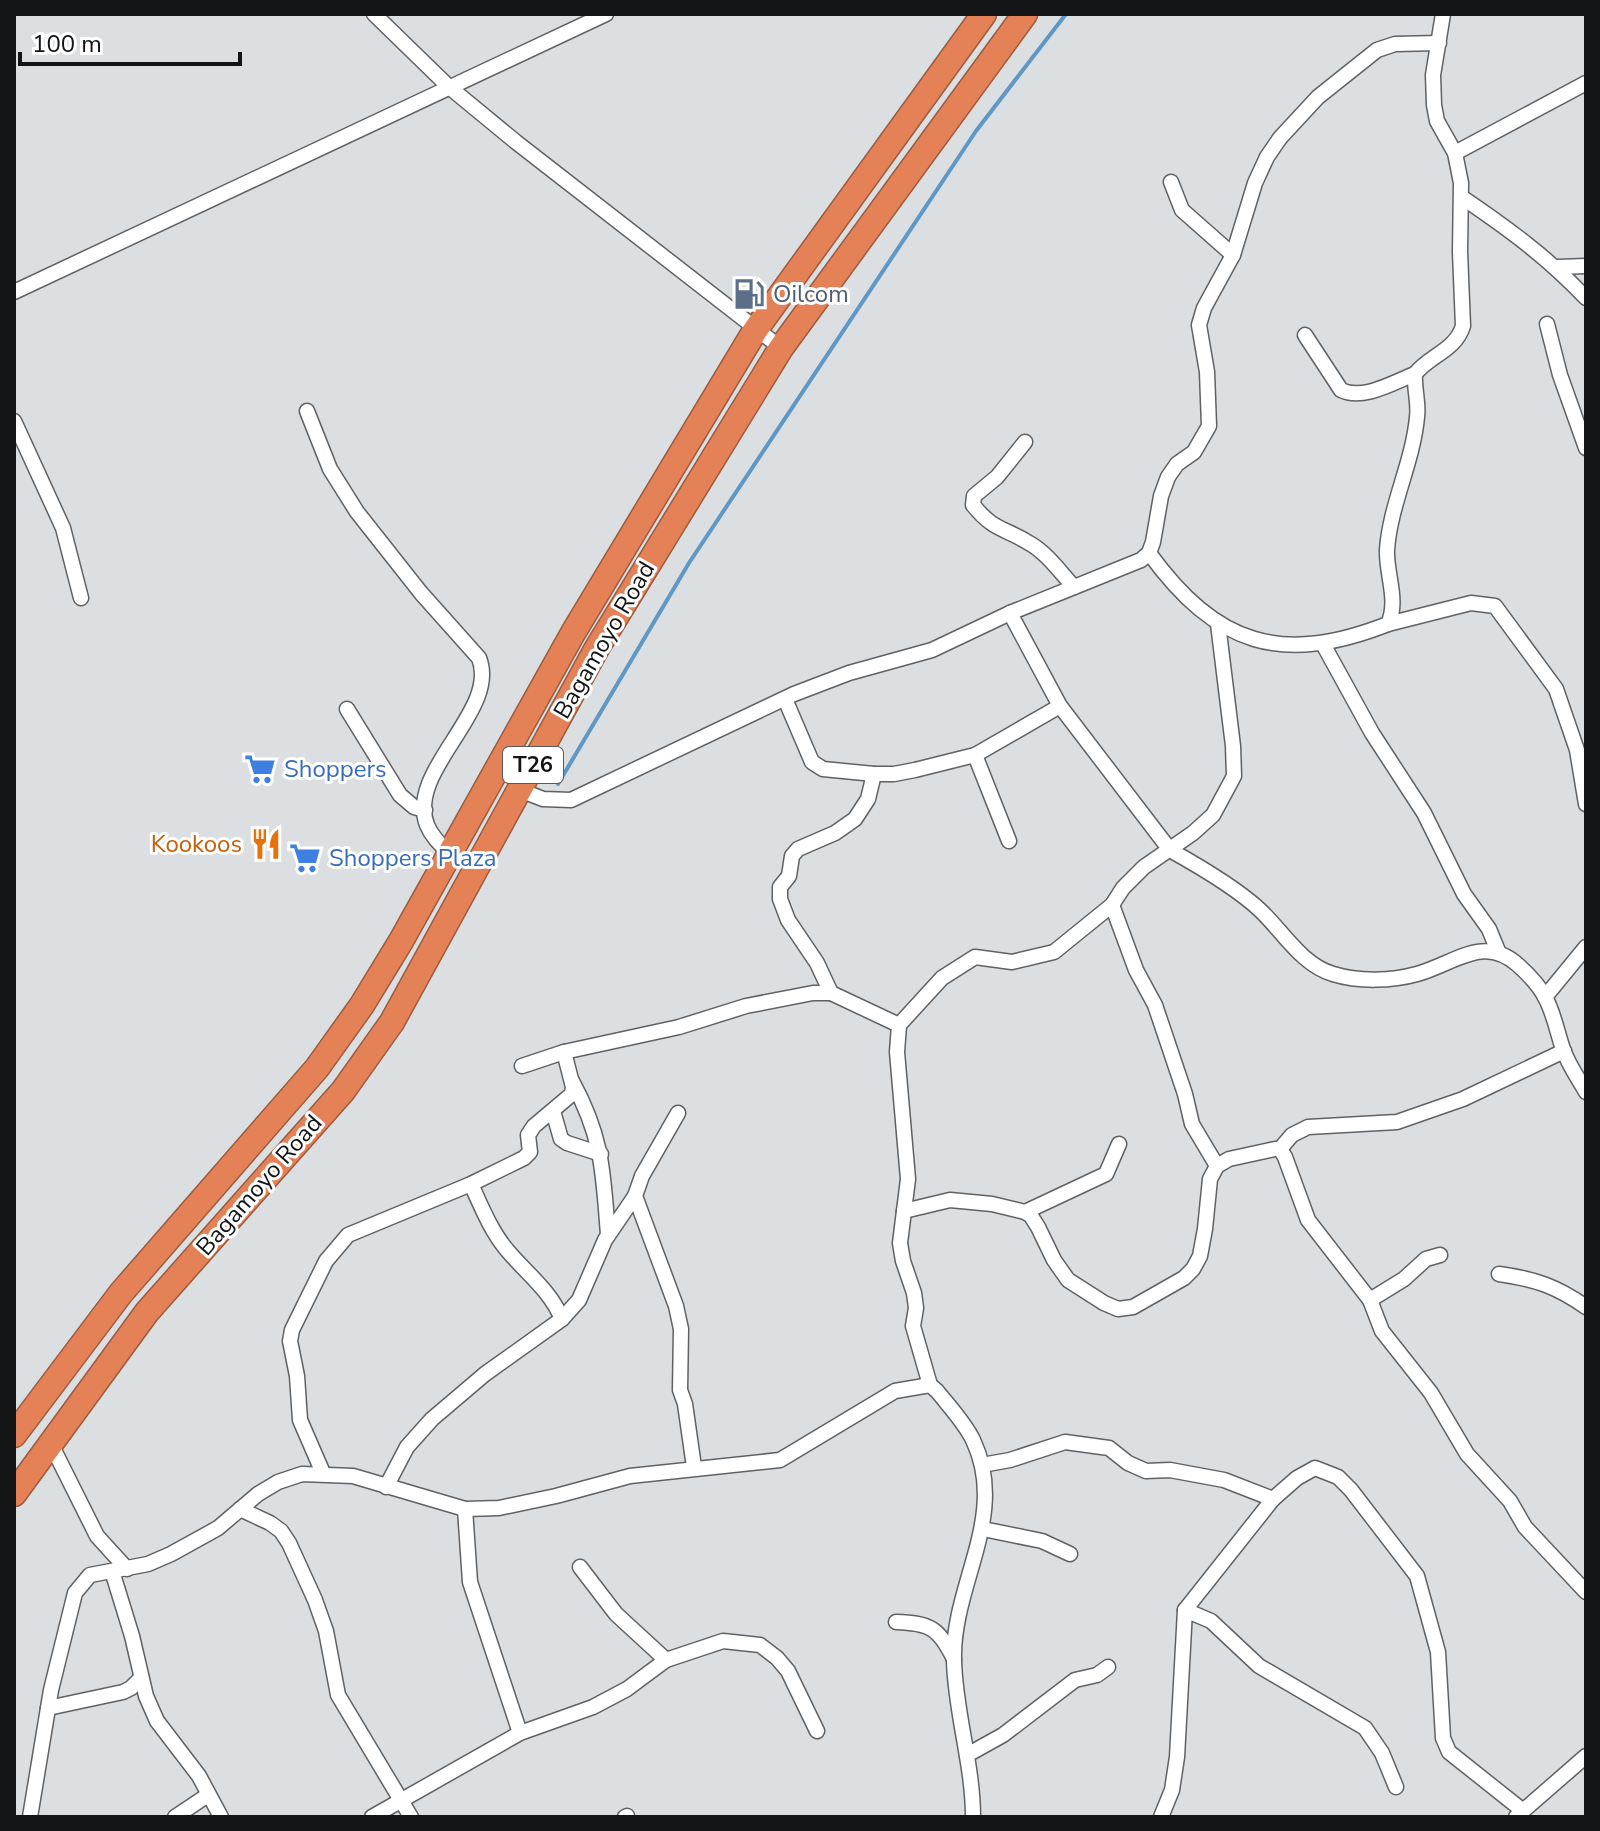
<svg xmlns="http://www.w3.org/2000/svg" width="1600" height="1831" viewBox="0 0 1600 1831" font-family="'Nunito Sans',sans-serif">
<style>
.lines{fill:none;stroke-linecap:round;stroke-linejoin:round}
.stream{stroke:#5f97c5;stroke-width:4}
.street-casing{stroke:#5f6264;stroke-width:17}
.highway-casing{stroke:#9b5b3f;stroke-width:27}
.street{stroke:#fff;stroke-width:14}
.highway{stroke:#e48156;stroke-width:24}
.labels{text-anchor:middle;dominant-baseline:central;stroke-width:6;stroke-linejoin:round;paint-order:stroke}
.shield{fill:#fff;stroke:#5a5a5b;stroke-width:2}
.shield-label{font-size:22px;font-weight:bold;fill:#131415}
.service-label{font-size:24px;fill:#4e5e75;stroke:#fff;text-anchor:start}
.street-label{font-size:24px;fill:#131415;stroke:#fff}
.shop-label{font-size:24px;fill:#366cbe;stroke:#fff;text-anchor:start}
.food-label{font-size:24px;fill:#c56008;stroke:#fff;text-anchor:end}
</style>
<rect width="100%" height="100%" fill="#dcdfe2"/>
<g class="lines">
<!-- stream -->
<polyline class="stream" points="558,784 689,563 976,131 1066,14"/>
<defs>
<g id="street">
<polyline points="374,14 448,86 516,142 781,348"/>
<polyline points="1455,153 1586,83"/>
<polyline points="1171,182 1182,210 1233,255"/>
<path d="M1463,198C1510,230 1547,257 1586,298"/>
<polyline points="1558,267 1586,266"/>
<polyline points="14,292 606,14"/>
<polyline points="1547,324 1560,375 1586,448"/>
<path d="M1305,335L1341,390C1363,401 1394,382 1415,374"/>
<path d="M307,411L330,469L357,512L421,593L479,658C500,711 406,770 427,825C432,837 441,845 450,854"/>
<polyline points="14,421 63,528 81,598"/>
<path d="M1025,442L997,477L974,496L973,505C994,531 1003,527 1029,543C1046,552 1061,573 1074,587"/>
<path d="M1149,553C1216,645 1281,666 1388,624C1399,601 1386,574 1387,550C1390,505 1413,462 1417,417C1419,403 1414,389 1415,374C1430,355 1455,351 1463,326L1460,252L1461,183L1455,153L1437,121L1434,105L1433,75L1443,14"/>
<path d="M1010,613L1060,706L1170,850C1197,865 1238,889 1261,911C1283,932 1302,965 1333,974C1359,982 1392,981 1417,974C1454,964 1483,934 1518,965C1528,974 1539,985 1545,997C1554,1013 1557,1032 1563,1049C1568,1064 1578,1078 1586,1092"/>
<polyline points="1388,624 1471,603 1495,606 1556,689 1577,750 1586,804"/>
<polyline points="1323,644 1372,733 1424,813 1464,894 1489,929 1498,951"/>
<polyline points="785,699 812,762 823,769 874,774 894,774 915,770 975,755 1060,706"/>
<polyline points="347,709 400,795 414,807 425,810"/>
<polyline points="975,755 1009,841"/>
<polyline points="520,790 543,799 571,800 794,694 849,673 932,650 1010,613 1141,560 1149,553 1153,542 1161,496 1168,477 1177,464 1194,452 1209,426 1207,372 1199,325 1204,308 1233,255 1255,183 1267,157 1280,138 1318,97 1377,50 1395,44 1439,43"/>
<polyline points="1112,905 1136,970 1155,1005 1185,1094 1192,1124 1217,1166"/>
<polyline points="831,993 817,963 788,920 780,899 780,887 789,876 792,856 798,849 835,833 855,819 868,799 874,774"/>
<polyline points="1545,997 1586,947"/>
<polyline points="899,1025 942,978 975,957 1012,962 1054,952 1112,905 1123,888 1144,867 1193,833 1213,815 1234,776 1233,746 1218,624"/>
<polyline points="522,1066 564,1052 679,1027 746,1006 813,993 831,993 899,1025 897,1052 908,1179 900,1243 903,1261 914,1293 916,1308 913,1326 930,1385"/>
<path d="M572,1081C603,1138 603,1172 608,1235"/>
<polyline points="553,1111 561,1139 567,1143 601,1154"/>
<polyline points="678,1113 642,1176 635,1196 676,1306 681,1329 680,1390 685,1404 694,1467"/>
<polyline points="1280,1149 1292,1135 1308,1127 1397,1122 1463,1099 1564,1051"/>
<path d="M471,1184C481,1206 491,1231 507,1250C527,1274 550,1290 562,1319"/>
<polyline points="904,1211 950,1200 992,1204 1025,1212 1031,1216 1038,1227 1054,1260 1068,1280 1104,1303 1118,1309 1133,1307 1184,1278 1193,1269 1200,1256 1205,1229 1210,1179 1217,1166 1229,1159 1275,1149 1280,1149 1285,1157 1308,1220 1370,1300 1404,1279 1426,1259 1440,1255"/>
<polyline points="1025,1212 1106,1174 1119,1144"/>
<path d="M1499,1274C1535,1279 1556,1286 1586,1307"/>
<polyline points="1370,1300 1382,1331 1431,1393 1467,1454 1510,1501 1525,1527 1586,1592"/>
<polyline points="51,1444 97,1536 127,1569"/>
<polyline points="982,1465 1010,1460 1065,1442 1109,1448 1128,1463 1146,1471 1170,1470 1224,1480 1273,1499"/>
<polyline points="323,1473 300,1420 297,1376 290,1341 292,1330 326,1261 348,1235 471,1184 524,1158 530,1152 528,1135 534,1126 572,1094 573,1087 564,1052"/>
<polyline points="386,1487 407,1447 432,1419 485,1374 562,1319 579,1300 605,1240 635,1196"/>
<polyline points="240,1509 270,1523 281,1531 289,1543 315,1600 326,1631 338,1695 411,1817"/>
<polyline points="465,1509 470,1582 520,1733"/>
<polyline points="983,1529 1042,1541 1070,1554"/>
<polyline points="580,1567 616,1614 666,1660"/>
<polyline points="112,1571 132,1636 146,1696 157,1721 199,1776 221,1817"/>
<polyline points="1185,1610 1211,1621 1259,1666 1365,1728 1382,1753 1396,1787"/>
<path d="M896,1622C930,1623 939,1628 954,1659"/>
<polyline points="48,1708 123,1692 131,1688 141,1678"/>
<polyline points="967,1755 1003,1735 1075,1680 1097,1675 1108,1667"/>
<path d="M30,1817L51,1690L75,1593L90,1575L148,1564L171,1554L218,1528L258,1494L278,1482L302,1474L353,1476L465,1509L499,1508L556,1496L630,1476L780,1460L895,1391L930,1385L937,1391C949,1406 965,1423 973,1440C1009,1516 952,1584 954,1660C955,1712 973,1764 973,1817"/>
<polyline points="175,1817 208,1795"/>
<polyline points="372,1817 520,1733 593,1707 627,1689 666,1660 723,1641 760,1645 777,1658 788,1671 817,1731"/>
<polyline points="625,1817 627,1816"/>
<polyline points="1161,1817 1172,1790 1177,1757 1185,1610 1273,1499 1297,1478 1315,1468 1338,1477 1351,1490 1417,1576 1438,1652 1443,1738 1449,1752 1522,1810"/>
<polyline points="1516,1817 1586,1756"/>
</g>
<g id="highway">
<polyline points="14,1435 121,1293 317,1068 362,1005 401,941 573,633 756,329 984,14"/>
<polyline points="14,1494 147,1312 343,1091 392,1022 597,648 781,348 1025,14"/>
</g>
</defs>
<!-- street casing -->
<use href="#street" class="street-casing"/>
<!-- highway casing -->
<use href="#highway" class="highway-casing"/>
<!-- street -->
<use href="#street" class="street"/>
<!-- highway -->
<use href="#highway" class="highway"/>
</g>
<!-- icons -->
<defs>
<symbol id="fuel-bare" viewBox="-9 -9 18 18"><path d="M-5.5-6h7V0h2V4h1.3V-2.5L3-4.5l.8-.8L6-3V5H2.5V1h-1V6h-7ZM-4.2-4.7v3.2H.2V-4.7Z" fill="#5c6f8a" stroke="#fff" stroke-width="2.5" paint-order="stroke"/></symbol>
<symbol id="supermarket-bare" viewBox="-9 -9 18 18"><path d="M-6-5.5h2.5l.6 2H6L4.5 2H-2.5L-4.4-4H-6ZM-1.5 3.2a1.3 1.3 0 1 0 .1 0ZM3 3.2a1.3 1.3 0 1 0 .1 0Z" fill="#3f7fe0" stroke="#fff" stroke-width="2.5" paint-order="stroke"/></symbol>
<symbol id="restaurant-bare" viewBox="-9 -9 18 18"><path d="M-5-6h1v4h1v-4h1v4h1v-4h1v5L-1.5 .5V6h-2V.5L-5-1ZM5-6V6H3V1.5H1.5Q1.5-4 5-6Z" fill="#e8710a" stroke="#fff" stroke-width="2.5" paint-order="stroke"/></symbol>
</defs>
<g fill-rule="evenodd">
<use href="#fuel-bare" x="727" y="272" width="44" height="44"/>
<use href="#supermarket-bare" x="238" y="747" width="44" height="44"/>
<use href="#restaurant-bare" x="244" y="822" width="44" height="44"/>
<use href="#supermarket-bare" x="283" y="836" width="44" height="44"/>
</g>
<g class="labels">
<!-- shield labels -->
<rect class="shield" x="503" y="747" width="60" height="36" rx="6"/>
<g class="shield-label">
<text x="533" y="765">T26</text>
</g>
<!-- service labels -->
<g class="service-label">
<text x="773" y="294">Oilcom</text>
</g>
<!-- street labels -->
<g class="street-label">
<text transform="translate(604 640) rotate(-60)">Bagamoyo Road</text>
<text transform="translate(259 1185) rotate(-49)">Bagamoyo Road</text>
</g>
<!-- shop labels -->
<g class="shop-label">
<text x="284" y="769">Shoppers</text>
<text x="329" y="858">Shoppers Plaza</text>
</g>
<!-- food labels -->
<g class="food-label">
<text x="242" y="844">Kookoos</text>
</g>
</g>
<!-- border -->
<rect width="1600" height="1831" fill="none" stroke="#131415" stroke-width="32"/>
<!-- scale -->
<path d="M20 52v12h220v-12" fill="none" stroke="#131415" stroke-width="4"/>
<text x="32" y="52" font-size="24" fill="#131415" stroke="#ffffff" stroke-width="6" paint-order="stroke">100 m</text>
</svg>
